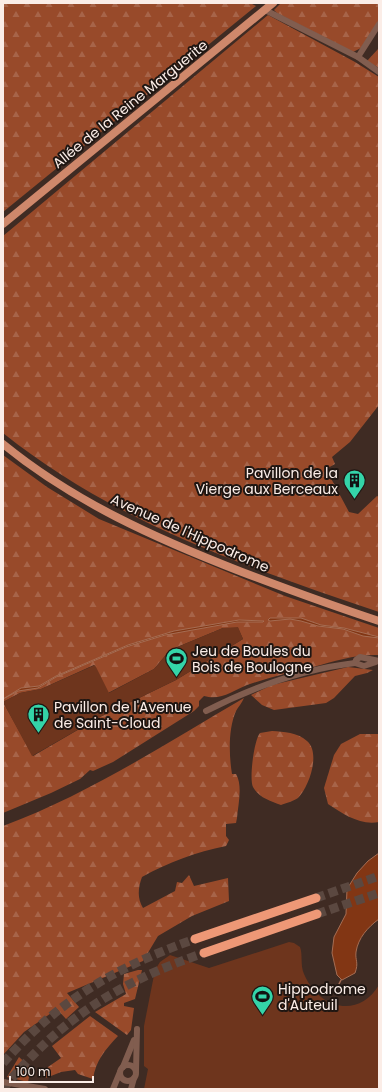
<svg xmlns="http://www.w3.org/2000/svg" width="382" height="1092" viewBox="0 0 382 1092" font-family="Poppins,sans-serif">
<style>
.forest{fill:url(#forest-firs);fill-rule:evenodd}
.pitch{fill:#6e351d}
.water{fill:#823614;stroke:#a66d53}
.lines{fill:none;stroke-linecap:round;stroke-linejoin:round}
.stream{stroke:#a66d53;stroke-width:1.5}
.highway-tunnel{stroke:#5b4840;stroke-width:9;stroke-dasharray:9 4.5;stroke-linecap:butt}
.minor{stroke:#815d4f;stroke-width:6}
.major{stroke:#cf886b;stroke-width:8}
.highway{stroke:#ee9876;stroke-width:9}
.labels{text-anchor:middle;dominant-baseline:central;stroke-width:4;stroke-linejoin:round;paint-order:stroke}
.street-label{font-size:14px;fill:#fbede7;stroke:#1f1612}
.poi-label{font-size:14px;fill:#fbede7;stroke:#1f1612;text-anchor:start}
</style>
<defs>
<pattern id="forest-firs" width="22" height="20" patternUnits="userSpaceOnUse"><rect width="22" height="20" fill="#984a2a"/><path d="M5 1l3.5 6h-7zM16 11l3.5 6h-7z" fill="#a76449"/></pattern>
</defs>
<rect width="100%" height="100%" fill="#3f2b23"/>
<!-- forest -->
<g class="forest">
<polygon points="3,3 250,3 256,6 3,212"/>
<polygon points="281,3 379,3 379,20 361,48 353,52 277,13 274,10"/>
<path d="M268,15L355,62L379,77V405L350,442L332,457L335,464L326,469L349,512L358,514L377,496L379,497V612C244,566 116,523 3,433V236Z"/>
<polygon points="379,48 379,68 367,61"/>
<path d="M3,455L47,487L99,519L285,596L379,628V655C356,654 335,661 313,667C291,672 268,678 247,685C232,691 221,701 204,696L199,701V706L194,711L113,762L93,771L90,770L80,779L51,793L3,813ZM223,628H238L243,639L176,680L100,717L33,756L3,702L20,693L41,689L94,665L108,693L154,669L170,650Z"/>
<polygon points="348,667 373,670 367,673 355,676 334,698 326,703 274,710 262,705 251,695 272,685"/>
<path d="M244,698C242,703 238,707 236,711C228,729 229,756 232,774H236C243,786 238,805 237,818L236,823L226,824V836L229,840L226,846C196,852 169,862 142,877C138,888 137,898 143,908L175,891L177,882L182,883L189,875L194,886L228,878L229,901L192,916L158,936L143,961L67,993L79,1007L66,1019L57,1009L24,1032L3,1055V826C89,794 165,744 244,698Z"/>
<path d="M272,731C284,732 297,732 307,741C321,753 309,787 298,798C294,801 286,803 281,805C271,801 259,798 253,787C249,779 254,740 260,733Z"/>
<path d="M360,734H379V822C361,826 343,814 328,804L324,788L334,755L341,744Z"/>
<polygon points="138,970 142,970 135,999 124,1003 124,1006 134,1008 131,1030 127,1035 95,1012 126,994 123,984 124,974"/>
<path d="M90,1016L118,1036C105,1050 96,1060 93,1079L78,1074L75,1070L61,1072L46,1078L44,1075L48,1067L61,1058L52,1046Z"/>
<polygon points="19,1057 31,1068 28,1082 7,1077"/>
</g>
<!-- pitch -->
<g class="pitch">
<polygon points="238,627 243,639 176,680 100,717 32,756 3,702 20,693 41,689 95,665 109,693 154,669 170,650 223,628"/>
<path d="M289,942L294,943L300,947C303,955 300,965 304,974C318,1008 358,1020 379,985V1089H144L148,1069L144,1066V1026L155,970L160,962L170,955L209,968Z"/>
</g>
<!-- water -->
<g class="water">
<polygon points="270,618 301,618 321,625 344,628 379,637 379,638 363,636 343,629 318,626 301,621 290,619 270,621 268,620"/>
<polygon points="239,620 264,621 263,622 237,622 165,635 126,647 56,677 38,688 18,691 3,699 21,688 39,686 56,676 128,645 174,631"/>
<path d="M379,853V919C368,927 358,938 356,952C355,961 359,962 355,973L342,980L337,975L332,953L334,937L346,914L347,889L357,873L368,861Z"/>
</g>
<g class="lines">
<!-- stream -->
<polyline class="stream" points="335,992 341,980"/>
<!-- highway-tunnel -->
<g class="highway-tunnel">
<polyline points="316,898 379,876"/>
<polyline points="317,914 379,893"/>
<path d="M3,1063C57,1001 118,966 195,939"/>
<path d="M3,1089C58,1020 121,981 204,953"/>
</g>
<!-- minor -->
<g class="minor">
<polyline points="265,10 358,57 379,72"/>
<polyline points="358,57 379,24"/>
<polyline points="376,662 364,666 355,663 356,660 360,657 379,661"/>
<path d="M206,711C253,687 303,669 355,663"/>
<circle cx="128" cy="1073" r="8"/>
<polyline points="123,1067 134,1040"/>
<polyline points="136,1071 137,1029"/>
<polyline points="3,1082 45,1089"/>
<polyline points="113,1089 120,1072"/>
<polyline points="131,1089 134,1078"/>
</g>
<!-- major -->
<g class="major">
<polyline points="3,224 273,3"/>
<path d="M3,444C74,502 157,539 242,572C287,589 333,606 379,621"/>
</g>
<!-- highway -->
<g class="highway">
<polyline points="195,939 316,898"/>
<polyline points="204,953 317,914"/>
</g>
</g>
<!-- icons -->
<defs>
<symbol id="building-pin" viewBox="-11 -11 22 30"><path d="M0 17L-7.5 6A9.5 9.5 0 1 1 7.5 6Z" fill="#34d4a8" stroke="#1f1612"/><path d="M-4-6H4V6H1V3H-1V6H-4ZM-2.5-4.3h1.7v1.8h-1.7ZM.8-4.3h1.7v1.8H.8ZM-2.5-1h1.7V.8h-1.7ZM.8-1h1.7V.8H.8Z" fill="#111"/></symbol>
<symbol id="stadium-pin" viewBox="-11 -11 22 30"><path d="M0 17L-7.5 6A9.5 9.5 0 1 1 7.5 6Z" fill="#34d4a8" stroke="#1f1612"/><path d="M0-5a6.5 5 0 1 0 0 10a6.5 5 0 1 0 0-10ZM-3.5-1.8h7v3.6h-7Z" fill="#111"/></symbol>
</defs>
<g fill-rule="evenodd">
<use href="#building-pin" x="342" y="468" width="25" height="34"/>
<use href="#stadium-pin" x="164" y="646" width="25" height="34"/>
<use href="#building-pin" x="26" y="702" width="25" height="34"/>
<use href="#stadium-pin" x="250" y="984" width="25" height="34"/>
</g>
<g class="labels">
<!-- street labels -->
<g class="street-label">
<text transform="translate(130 104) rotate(-39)">Allée de la Reine Marguerite</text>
<text transform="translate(190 533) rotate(24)">Avenue de l'Hippodrome</text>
</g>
<!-- poi labels -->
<g class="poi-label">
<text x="338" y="473" text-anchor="end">Pavillon de la<tspan x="338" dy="16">Vierge aux Berceaux</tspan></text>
<text x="192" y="651">Jeu de Boules du<tspan x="192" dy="16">Bois de Boulogne</tspan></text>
<text x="54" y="707">Pavillon de l'Avenue<tspan x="54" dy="16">de Saint-Cloud</tspan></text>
<text x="278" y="989">Hippodrome<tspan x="278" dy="16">d'Auteuil</tspan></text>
</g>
</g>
<!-- border -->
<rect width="382" height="1092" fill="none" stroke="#fbede7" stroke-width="8"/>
<!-- scale -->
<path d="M10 1076v6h83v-6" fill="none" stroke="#fbede7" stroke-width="2"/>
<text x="16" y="1076" font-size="12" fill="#fbede7" stroke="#1f1612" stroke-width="3" paint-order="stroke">100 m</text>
</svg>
